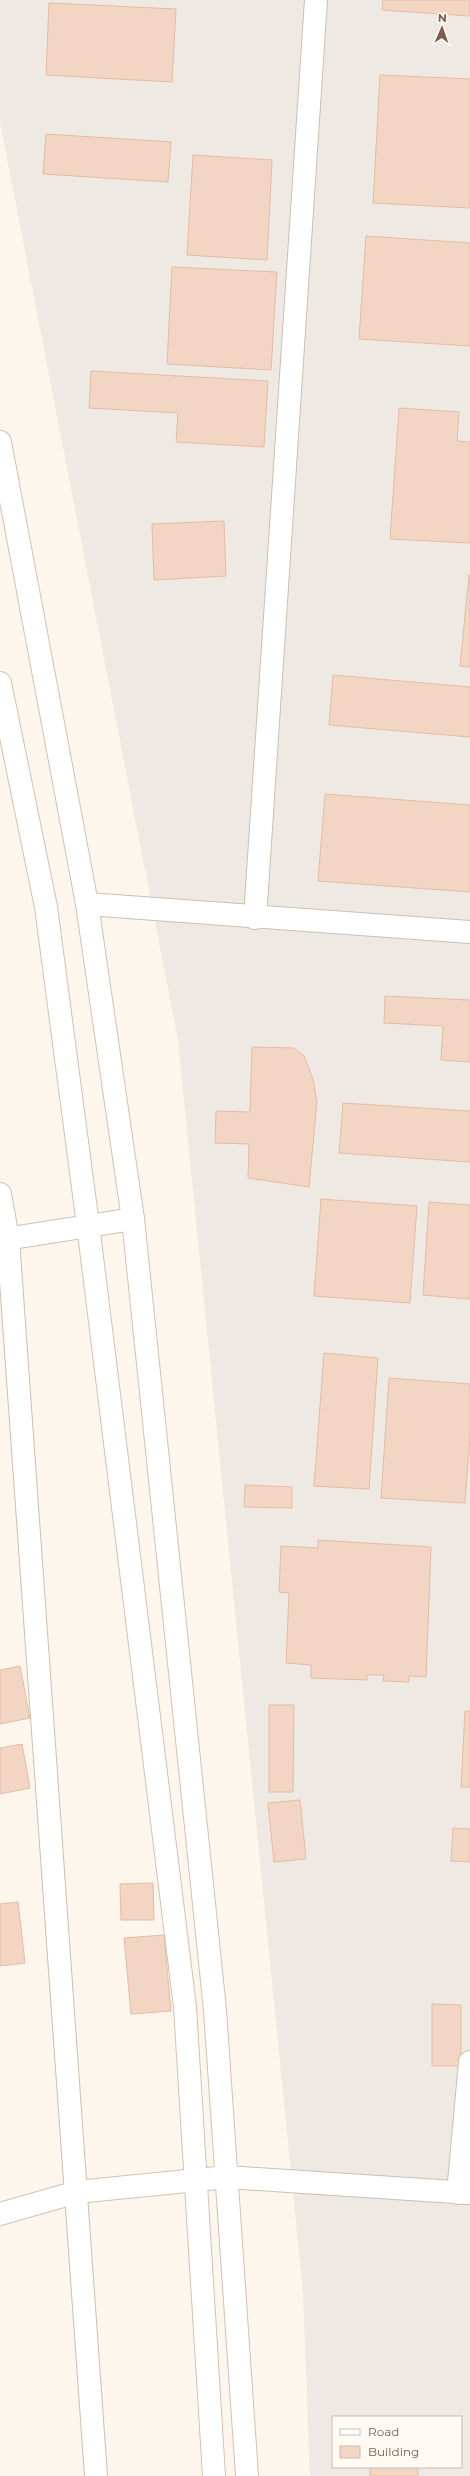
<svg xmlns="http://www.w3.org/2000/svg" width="470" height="2476" viewBox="0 0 470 2476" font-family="Montserrat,sans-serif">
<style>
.industrial{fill:#efe9e4;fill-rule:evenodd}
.building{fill:#f3d5c3;stroke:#e6bba3}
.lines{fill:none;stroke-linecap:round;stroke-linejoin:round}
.street-casing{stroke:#d1beb0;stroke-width:24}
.secondary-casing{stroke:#d6c0b0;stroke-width:24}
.street{stroke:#fff;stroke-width:22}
.secondary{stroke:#fff;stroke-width:22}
</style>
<rect width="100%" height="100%" fill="#fdf6ec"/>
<!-- industrial -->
<path class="industrial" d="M0,0H470V2476H310L303,2293L178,1040L0,122ZM333,2417H461V2467H333Z"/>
<!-- building -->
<g class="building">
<polygon points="383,0 470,0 470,16 382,10"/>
<polygon points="49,3 176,9 172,82 46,75"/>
<polygon points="380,75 470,79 470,208 373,203"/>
<polygon points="46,134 171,142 168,182 43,174"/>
<polygon points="193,155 272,160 267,260 187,255"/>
<polygon points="366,236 470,243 470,346 359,339"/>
<polygon points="172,267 277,272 271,370 167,364"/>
<polygon points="91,371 268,381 264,447 176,442 178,413 89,408"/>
<polygon points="399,408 459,412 457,441 470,442 470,543 390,539"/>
<polygon points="224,521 226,576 154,580 152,524"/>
<polygon points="469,575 470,575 470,667 460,666"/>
<polygon points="333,675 470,687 470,737 329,725"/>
<polygon points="325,794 470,805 470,892 318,881"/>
<polygon points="385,996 470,1000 470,1062 441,1060 443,1026 384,1023"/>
<polygon points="252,1047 294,1048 304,1056 313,1079 317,1102 309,1187 248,1178 249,1144 215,1143 216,1111 250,1112"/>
<polygon points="343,1103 470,1111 470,1162 339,1153"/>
<polygon points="321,1199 417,1206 410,1303 314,1296"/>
<polygon points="429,1202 470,1205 470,1299 423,1295"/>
<polygon points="324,1353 378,1358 369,1489 314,1486"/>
<polygon points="389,1378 470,1384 470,1438 465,1503 381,1498"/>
<polygon points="245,1485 292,1487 292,1508 244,1507"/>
<polygon points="318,1540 431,1547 426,1677 409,1676 409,1682 383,1681 384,1675 367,1675 367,1680 311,1678 311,1665 286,1663 289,1593 279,1592 281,1546 318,1548"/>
<polygon points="20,1666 30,1718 0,1724 0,1670"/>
<polygon points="269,1705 294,1705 293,1792 269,1792"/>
<polygon points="465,1711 470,1711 470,1787 461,1787"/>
<polygon points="22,1744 30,1788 0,1794 0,1748"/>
<polygon points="300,1800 306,1859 274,1862 268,1803"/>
<polygon points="453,1828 470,1829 470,1862 451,1861"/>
<polygon points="153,1883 154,1920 121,1920 120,1884"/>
<polygon points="18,1902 25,1963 0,1966 0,1904"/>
<polygon points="164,1935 171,2011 131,2014 124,1938"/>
<polygon points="432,2004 461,2005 461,2066 432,2066"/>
<rect x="370" y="2467" width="48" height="9"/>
</g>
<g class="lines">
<defs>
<g id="street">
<polyline points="87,904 470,932"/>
<polyline points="255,918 316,0"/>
<polyline points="0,1194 8,1239 96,2476"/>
<polyline points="0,1240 133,1219"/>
<polyline points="227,2177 470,2193"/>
<polyline points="458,2193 470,2062"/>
</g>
<g id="secondary">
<polyline points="0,442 87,904 133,1219 215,2010 247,2476"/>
<polyline points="0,683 46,907 88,1225 185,2007 214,2476"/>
<polyline points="0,2214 77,2192 227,2177"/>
</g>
</defs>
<!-- street casing -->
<use href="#street" class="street-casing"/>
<!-- secondary casing -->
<use href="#secondary" class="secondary-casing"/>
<!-- street -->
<use href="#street" class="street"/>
<!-- secondary -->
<use href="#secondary" class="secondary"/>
</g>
<!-- legend -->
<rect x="332" y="2416" width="130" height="52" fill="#fffaf3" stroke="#cabbb1"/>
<rect x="340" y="2429" width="20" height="6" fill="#ffffff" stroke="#cabbb1"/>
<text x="368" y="2436" font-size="12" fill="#7a5c4d">Road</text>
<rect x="340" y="2446" width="20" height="12" fill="#f3d5c3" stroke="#cabbb1"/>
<text x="368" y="2456" font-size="12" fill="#7a5c4d">Building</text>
<!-- north arrow -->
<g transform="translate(442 28) rotate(2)" stroke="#fffaf3" stroke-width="3" paint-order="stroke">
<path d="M0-3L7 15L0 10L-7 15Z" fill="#7a5c4d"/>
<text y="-6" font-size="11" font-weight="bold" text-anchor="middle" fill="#7a5c4d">N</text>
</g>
</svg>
